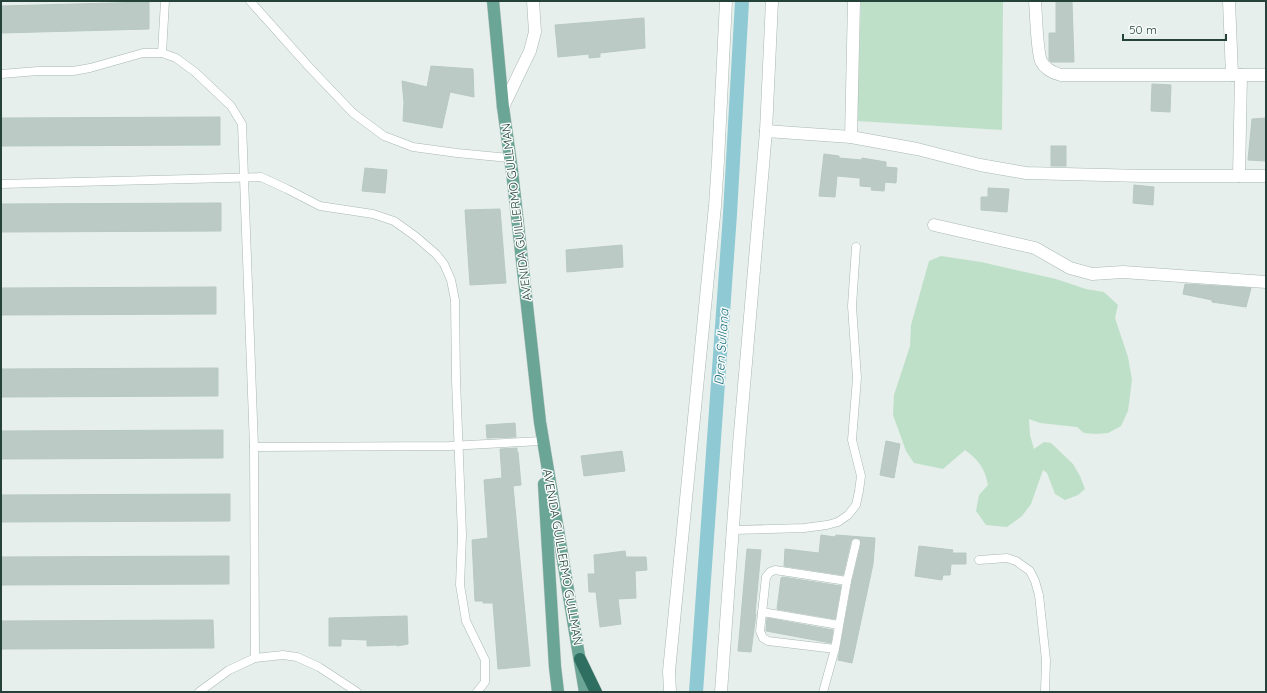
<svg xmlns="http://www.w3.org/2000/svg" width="1267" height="693" viewBox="0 0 1267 693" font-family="Quicksand,sans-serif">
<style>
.green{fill:#bfe0c8}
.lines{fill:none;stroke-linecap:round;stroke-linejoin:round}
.canal{stroke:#8ec9d4;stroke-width:14}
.building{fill:#bbcac4;stroke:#b8c9c2}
.service-casing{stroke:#a8b8b2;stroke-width:9}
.minor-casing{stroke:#a8b8b2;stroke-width:13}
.primary-casing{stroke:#c2cac8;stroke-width:13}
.motorway-casing{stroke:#c2cac8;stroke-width:13}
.service{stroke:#fff;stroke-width:8}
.minor{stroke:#fff;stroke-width:12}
.primary{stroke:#6aa596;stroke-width:12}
.motorway{stroke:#2f6f62;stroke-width:12}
.labels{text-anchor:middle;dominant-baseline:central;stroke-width:3;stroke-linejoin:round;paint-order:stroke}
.street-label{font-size:12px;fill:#24423a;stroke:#f7fbf9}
.water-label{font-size:13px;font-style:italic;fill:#1c6f80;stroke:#f7fbf9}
</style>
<rect width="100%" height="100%" fill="#e6efeb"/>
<!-- green -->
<g class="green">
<polygon points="861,1 1003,1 1002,130 857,121"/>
<path d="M941,256L981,262L1056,279L1086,289L1104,292L1118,305L1115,318L1128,357L1132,380L1128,411L1121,426L1108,433L1096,434L1084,433L1077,427L1040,423L1029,419L1030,435L1034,449L1044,442L1051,443L1073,464L1080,476L1085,489L1078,495L1065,500L1055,494L1047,473L1043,470L1031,504L1022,516L1007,527L986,525L976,511L979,495L988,485C985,469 979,460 965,450L943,469L914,463L906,451L893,415L894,395L910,346L911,325L929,261Z"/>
</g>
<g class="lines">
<!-- canal -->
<polyline class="canal" points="696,692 730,214 742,1"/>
</g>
<!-- building -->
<g class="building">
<polygon points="1056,1 1072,1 1074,62 1051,62 1049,60 1049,33 1056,33"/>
<polygon points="149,2 149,29 1,33 1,6"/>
<polygon points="644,18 645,48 600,53 600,57 589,58 589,54 558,57 555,25"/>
<polygon points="431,66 473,69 474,97 450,92 442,128 403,121 404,102 402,81 427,87"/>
<polygon points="1152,84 1171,85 1170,112 1151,111"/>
<polygon points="220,117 220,145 1,146 1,118"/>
<polygon points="1266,118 1266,161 1248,160 1252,119"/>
<rect x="1051" y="146" width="15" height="20"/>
<polygon points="824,154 839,156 839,158 862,160 862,158 886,162 886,167 897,168 896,183 885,182 884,191 871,190 872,187 860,186 860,178 837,176 835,197 819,196"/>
<polygon points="365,168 387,170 385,193 362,191"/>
<polygon points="1134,185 1154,187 1153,205 1133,203"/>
<polygon points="988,188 1009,189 1007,212 981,210 981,197 988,197"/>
<polygon points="221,203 221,231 1,232 1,204"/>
<polygon points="500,209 506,283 470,285 465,210"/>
<polygon points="622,245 623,267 567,272 566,250"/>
<polygon points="1185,284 1251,288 1246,307 1212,302 1212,300 1183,294"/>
<polygon points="216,287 216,314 1,315 1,288"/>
<polygon points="218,368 218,396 1,397 1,369"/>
<polygon points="515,423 516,437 487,438 486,425"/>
<polygon points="223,430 223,458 1,459 1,431"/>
<polygon points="886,441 900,444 894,478 880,475"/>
<polygon points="517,448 517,452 518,452 521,485 513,486 530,666 498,669 493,603 483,603 483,601 475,601 472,540 488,538 484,480 502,478 500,449"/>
<polygon points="622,451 625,471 584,476 581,456"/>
<polygon points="230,494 230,521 1,522 1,495"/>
<polygon points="821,535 835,537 836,535 875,538 873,564 852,663 838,660 852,582 861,544 860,539 855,538 851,541 843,575 784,566 785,549 819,553"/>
<polygon points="919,546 953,550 952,553 966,553 966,564 951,564 950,575 943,575 942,580 915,576"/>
<polygon points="747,549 761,550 755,614 756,614 751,652 738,651"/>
<polygon points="625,551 626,557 646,557 647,570 635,571 636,598 618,599 621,624 600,627 596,592 589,592 588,574 595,574 594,555"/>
<polygon points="229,556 229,584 1,585 1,557"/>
<polygon points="783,577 841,586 835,619 777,609 781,578"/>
<polygon points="407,616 408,644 397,646 397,645 367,646 367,640 341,639 341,646 329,646 329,618"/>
<polygon points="767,618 833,630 831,643 766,631"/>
<polygon points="213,620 214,648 1,649 1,621"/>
</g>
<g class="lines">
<defs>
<g id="service">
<polyline points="250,1 310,68 353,113 384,136 413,147 457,153 509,158"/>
<polyline points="162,53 165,1"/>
<polyline points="1,74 38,71 73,71 90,68 143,53 162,53 176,58 195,72 231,106 242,124 254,447 255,658"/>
<polyline points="1,184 261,177 287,189 320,206 373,214 394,221 415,236 436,254 444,264 451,280 455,300 456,380 462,535 460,585 466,621 485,660 485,682 477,692"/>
<polyline points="254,447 449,446 541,441"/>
<polyline points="733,530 804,528 827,525 838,522 848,515 856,505 859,491 861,476 852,440 857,378 852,306 856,247"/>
<polyline points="979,560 1007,558 1016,561 1030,571 1035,581 1039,595 1046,660 1045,692"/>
<polygon points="775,570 847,581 835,649 768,641 763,638 760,631 766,577 770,572"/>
<polyline points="847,581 856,543"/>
<polyline points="762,612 839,625"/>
<polyline points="199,692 229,670 255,658 283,655 297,657 319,667 357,692"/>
<polyline points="823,692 835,649"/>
</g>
<g id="minor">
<path d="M1035,1C1036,13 1037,52 1041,61C1045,69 1053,73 1061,75H1266"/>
<polyline points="1229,1 1232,75"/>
<polyline points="503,107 530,51 535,32 533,1"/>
<polyline points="766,131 851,137 917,149 980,165 1026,173 1143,176 1266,176"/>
<polyline points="851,137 854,1"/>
<polyline points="1239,176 1241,75"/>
<polyline points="934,225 1035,248 1070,268 1092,274 1123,272 1266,282"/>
<polyline points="670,692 669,671 715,206 718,161 726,1"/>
<polyline points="721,692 739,444 766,131 772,1"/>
</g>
<g id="primary">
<polyline points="493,1 503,107 512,171 540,422 585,692"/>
<polyline points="544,484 555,667 558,692"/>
</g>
<polyline id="motorway" points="580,659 596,692"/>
</defs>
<!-- service casing -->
<use href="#service" class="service-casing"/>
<!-- minor casing -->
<use href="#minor" class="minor-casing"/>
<!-- primary casing -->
<use href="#primary" class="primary-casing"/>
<!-- motorway casing -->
<use href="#motorway" class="motorway-casing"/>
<!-- service -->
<use href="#service" class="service"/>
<!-- minor -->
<use href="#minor" class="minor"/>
<!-- primary -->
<use href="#primary" class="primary"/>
<!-- motorway -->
<use href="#motorway" class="motorway"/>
</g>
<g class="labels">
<!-- street labels -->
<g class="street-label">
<text transform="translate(516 212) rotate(-97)">AVENIDA GUILLERMO GULLMAN</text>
<text transform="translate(563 557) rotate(80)">AVENIDA GUILLERMO GULLMAN</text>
</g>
<!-- water labels -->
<g class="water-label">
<text transform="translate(721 347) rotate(-86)">Dren Sullana</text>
</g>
</g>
<!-- border -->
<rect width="1267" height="693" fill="none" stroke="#24423a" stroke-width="4"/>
<!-- scale -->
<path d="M1123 34v6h103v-6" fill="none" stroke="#24423a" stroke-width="2"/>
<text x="1129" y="34" font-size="12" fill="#24423a" stroke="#f7fbf9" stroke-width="3" paint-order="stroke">50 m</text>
</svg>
